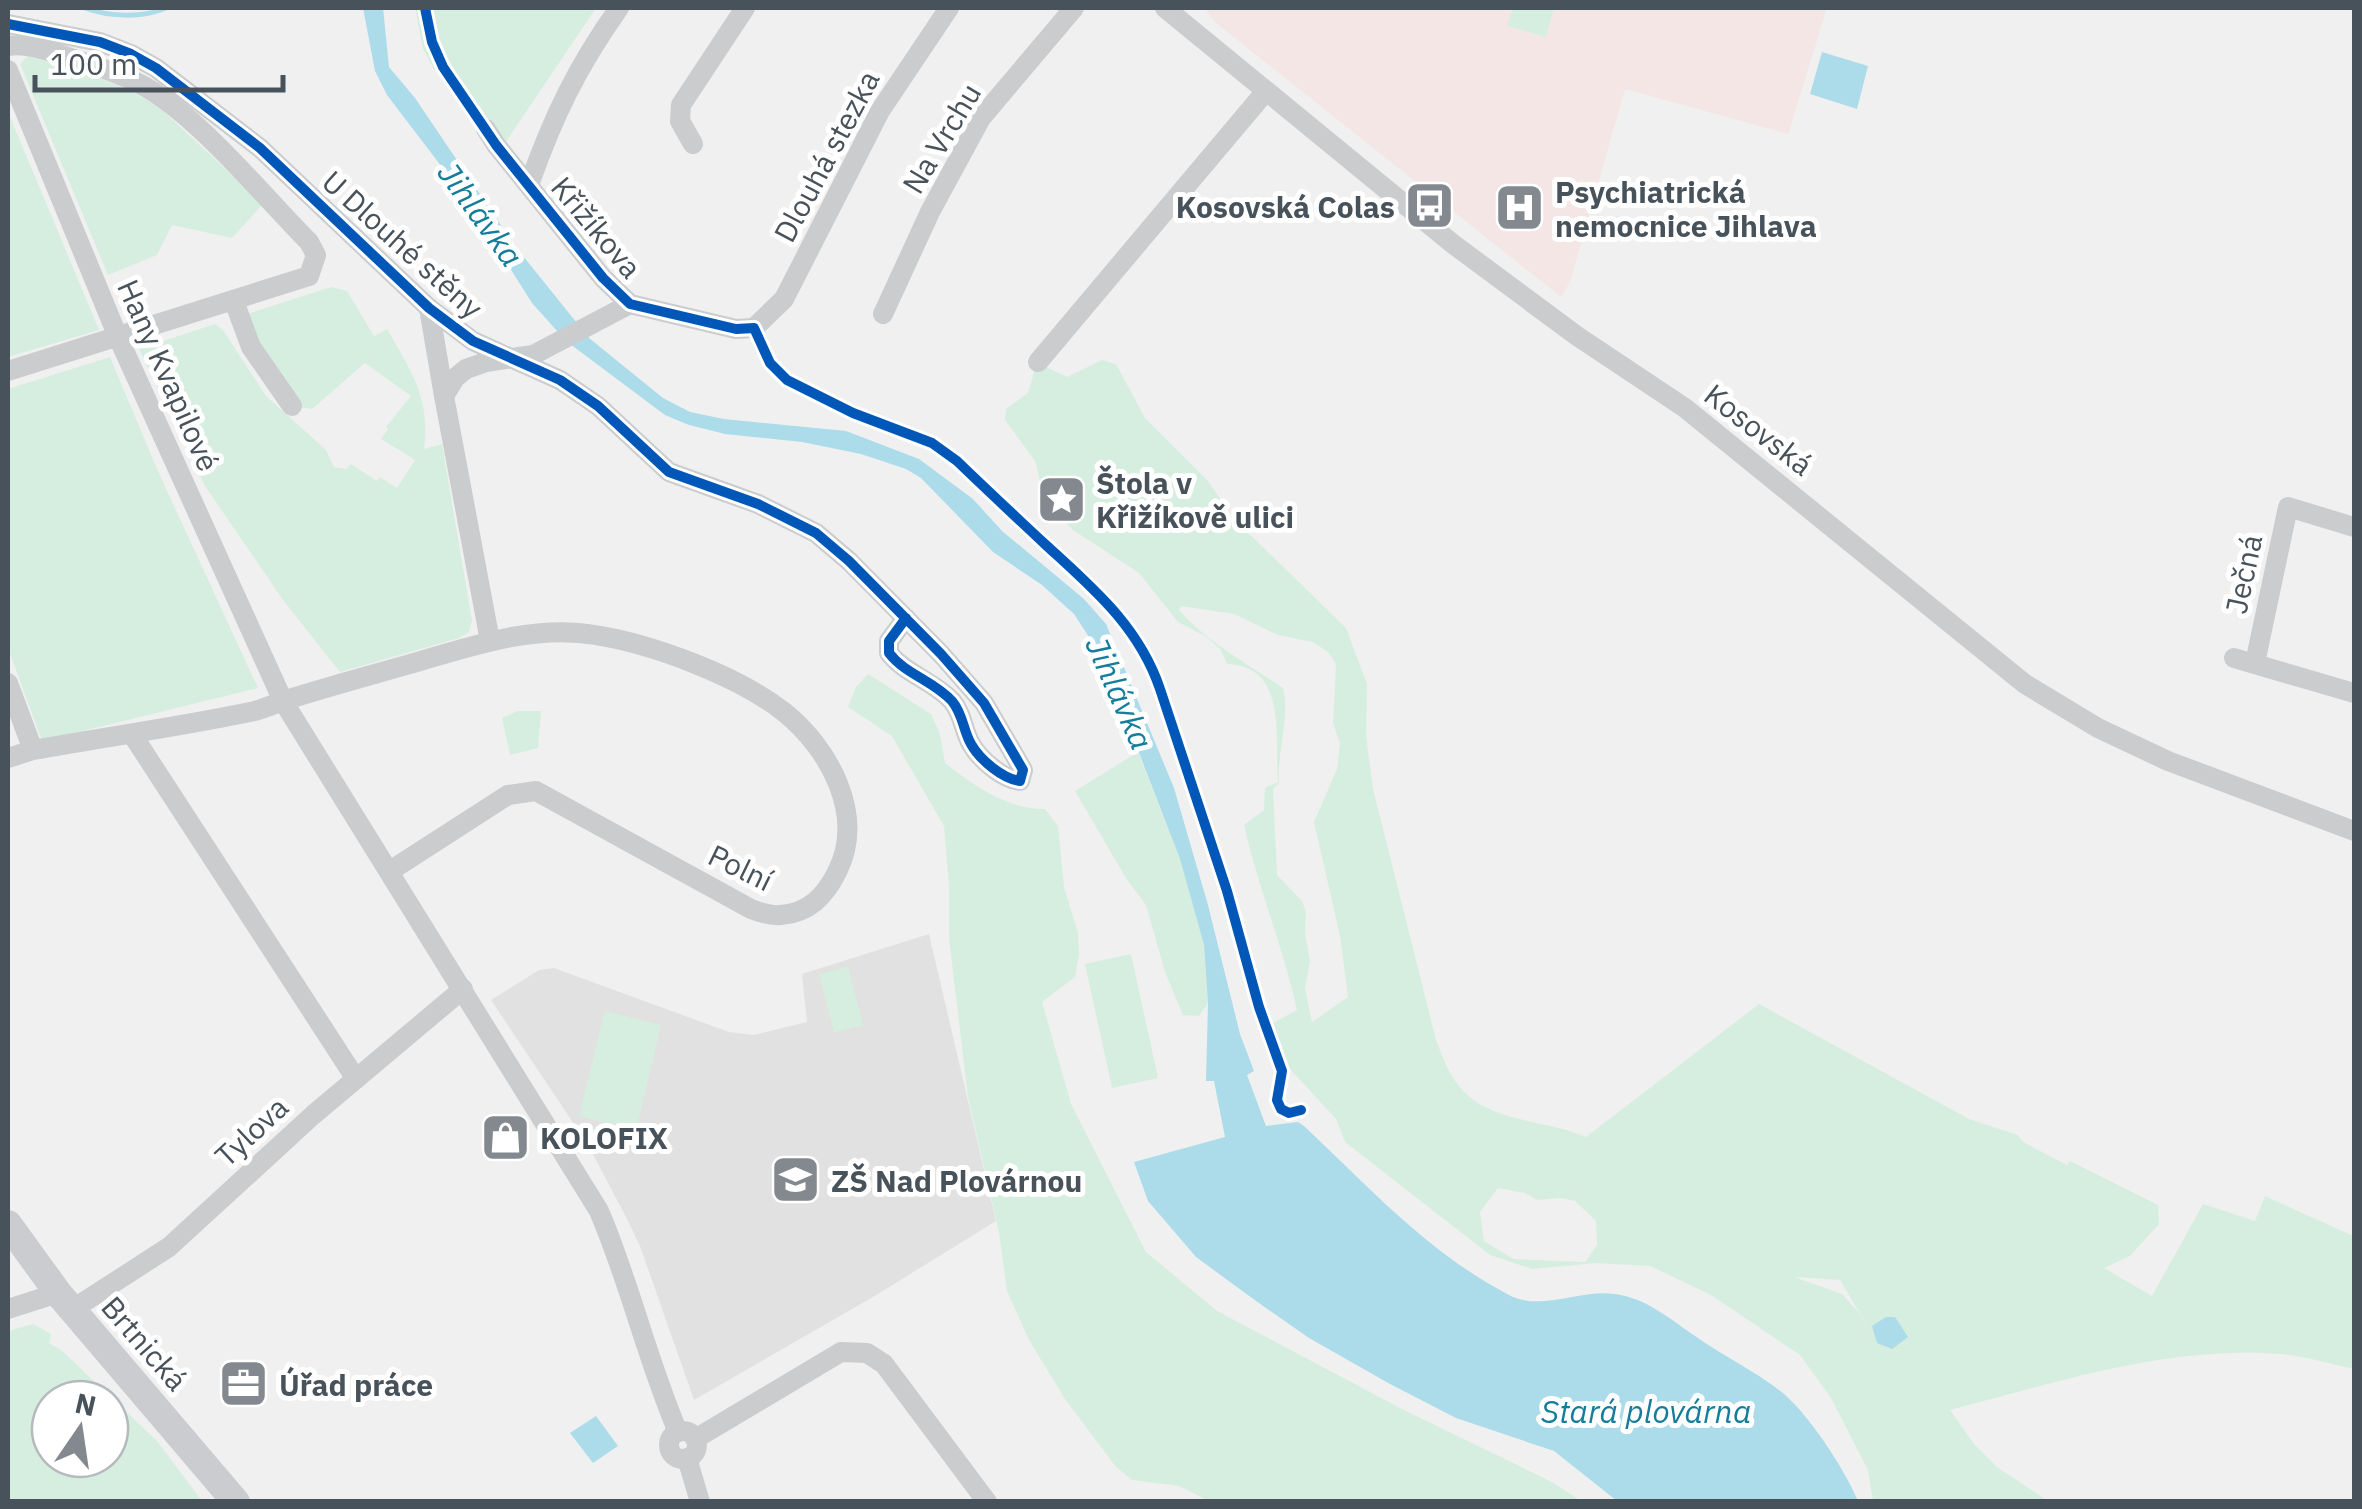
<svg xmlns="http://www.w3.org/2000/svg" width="2362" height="1509" viewBox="0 0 2362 1509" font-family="'IBM Plex Sans',sans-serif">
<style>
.education{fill:#e2e1e1}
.medical{fill:#f3e6e5}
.green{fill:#d6eedf;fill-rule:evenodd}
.water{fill:#acdcea}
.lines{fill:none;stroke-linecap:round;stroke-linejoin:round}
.stream{stroke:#acdcea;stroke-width:5}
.street{stroke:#caccce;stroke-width:20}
.secondary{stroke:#cbcccf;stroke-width:28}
.cycleway-casing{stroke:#fff;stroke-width:16}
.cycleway{stroke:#0057b8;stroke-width:10}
.labels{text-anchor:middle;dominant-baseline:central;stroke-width:10;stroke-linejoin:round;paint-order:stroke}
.street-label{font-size:30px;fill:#48525b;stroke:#fff}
.poi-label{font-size:30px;font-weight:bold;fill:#48525b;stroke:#fff;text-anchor:start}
.water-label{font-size:32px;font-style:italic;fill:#147d9c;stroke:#fff}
</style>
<rect width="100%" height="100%" fill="#f0f0f0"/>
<!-- education -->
<polygon class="education" points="929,934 996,1221 873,1297 694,1400 640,1246 625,1215 588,1145 491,1000 539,970 554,968 729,1032 754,1035 807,1022 802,974"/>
<!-- medical -->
<polygon class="medical" points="1204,8 1827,8 1788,134 1625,89 1570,282 1561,297 1216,23"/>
<!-- green -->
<g class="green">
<polygon points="415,8 596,8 505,143 479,132 433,67 423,49"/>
<polygon points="1513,8 1554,8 1546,37 1507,26"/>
<path d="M28,56C74,70 121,81 161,109L263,204L232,238L172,225L157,255L108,275L20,64Z"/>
<polygon points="8,112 99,330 8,357"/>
<path d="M331,287L347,291L374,336L387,329C411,371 431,399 424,449L442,444L472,621L469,632L459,638L340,672L283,600L205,486L139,349L215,324L223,330L266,396L326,450L334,467L346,469L351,464L377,481L380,477L397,488L415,460L381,439L388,429L386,427L411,396L365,363L312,409L290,406L238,317Z"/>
<polygon points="110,357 157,469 258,688 42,741 8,648 8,389"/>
<path d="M1102,360L1116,364L1145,418L1208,481L1235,520L1346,628L1367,684L1366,736L1373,789L1436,1040C1441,1052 1445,1065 1452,1076C1481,1125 1541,1117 1586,1137L1759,1004L1969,1119L2018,1135L2023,1142L2067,1165L2070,1161L2158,1205L2159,1224L2130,1256L2104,1268L2152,1296L2203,1204L2255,1221L2265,1196L2351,1235L2354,1231V1369C2330,1364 2304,1356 2280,1354C2165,1346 2059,1382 1950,1410L1974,1444L1997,1467L2048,1501H1873L1868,1470L1831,1398L1800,1355L1711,1295L1650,1266L1596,1263L1532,1269L1490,1255L1345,1142L1336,1119L1290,1069L1273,1023L1297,1010C1283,947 1258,887 1244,825L1264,810L1265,788L1278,782C1274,740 1289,666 1227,664L1221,650L1207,637L1178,622L1139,573L1073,530L1045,501L1035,461L1005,420L1006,409L1028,393L1035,369L1042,365L1067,377ZM1181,606L1234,614L1278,635L1313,642L1328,652L1336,664L1333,723L1340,744L1337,769L1314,822L1340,936L1348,997L1312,1022L1305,988L1310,961L1305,934L1306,912L1302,901L1277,875L1273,789L1279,783C1277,751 1290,719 1283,688C1248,664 1207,642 1179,610ZM1498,1188L1525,1193L1537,1200L1561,1198L1575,1201L1596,1221L1597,1245L1585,1262L1514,1259L1484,1241L1480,1212ZM1794,1277L1840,1280L1872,1334L1859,1313L1842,1294Z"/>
<path d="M868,674L931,714L940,734L945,763C973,785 1008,810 1045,809L1058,826L1064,887L1078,933L1079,954L1075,977L1042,1002L1071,1104L1146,1252L1217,1311L1404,1410L1552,1482L1581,1501H1209L1179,1486L1132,1480L1116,1467L1065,1399L1029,1340L1007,1291L999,1232L968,1097L949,939V886L944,826L892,736L848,707L856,687Z"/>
<polygon points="517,711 541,711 538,748 510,755 502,718"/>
<polygon points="1138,752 1180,859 1204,945 1208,1003 1199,1016 1183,1015 1165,972 1146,905 1126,878 1075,791"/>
<polygon points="1131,954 1158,1078 1112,1088 1085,964"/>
<polygon points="848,967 863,1025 834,1032 819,974"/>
<polygon points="605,1011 661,1025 636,1130 579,1116"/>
<path d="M33,1324L51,1334L49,1343L61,1350L157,1441L202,1501H8V1331ZM50,1399H110V1459H50Z"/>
</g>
<!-- water -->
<g class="water">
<path d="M363,8H383L389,67L415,98L515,246L589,338L663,398L690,412L724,419L846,431L919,459L973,499L1002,531L1084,599L1106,624L1174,788L1208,905L1240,1034L1254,1071L1247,1075L1266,1126L1298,1122L1304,1126C1370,1188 1427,1252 1509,1295C1541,1312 1581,1289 1615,1294C1646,1298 1670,1319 1695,1336C1722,1355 1753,1370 1779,1390C1807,1411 1844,1468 1858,1501H1617L1554,1451L1456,1418L1390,1384L1309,1338L1256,1301L1196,1257L1148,1201L1134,1162L1225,1137L1214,1081H1206L1208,1003L1204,945L1180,859L1102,657L1074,614L1042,585L993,552L921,478L906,469L861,454L802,442L725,434L689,425L665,415L566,341L532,303L467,200L387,95L375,71Z"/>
<polygon points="1822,52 1868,66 1857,109 1810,94"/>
<polygon points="1886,1317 1895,1317 1908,1337 1892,1349 1877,1343 1872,1326"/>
<polygon points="596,1416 618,1446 593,1463 570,1433"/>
</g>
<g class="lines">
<!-- stream -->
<path class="stream" d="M85,8C109,17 143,18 166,8"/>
<!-- street -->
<g class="street">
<polyline points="1165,8 1453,244 1577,336 1685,408 2025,684 2098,728 2168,761 2354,831"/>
<path d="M8,24L100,42L131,54L156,68L260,148L429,308L473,341L560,380L598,406L669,472L758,504L816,533L849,561L941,654L984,703L1023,770L1020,781C1003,779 980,760 971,744C963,730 963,714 952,701C934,681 905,674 889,653V641L906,618"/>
<path d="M8,46C28,43 48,51 68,57C91,64 118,73 140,84C196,113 263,196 309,242L316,255L309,276L8,371"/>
<path d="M8,70L118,337L283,701L599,1211C630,1283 647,1360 678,1432"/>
<polyline points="486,129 496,145 603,278 630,304 736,329 754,328 784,299 880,111 949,8"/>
<polyline points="693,144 680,121 681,105 745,8"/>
<path d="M529,185C553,117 577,67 619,8"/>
<polyline points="234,301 251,347 292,406"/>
<polyline points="429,308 444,396 455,378 466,369 486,362 533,355 630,304"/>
<polyline points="883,314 930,212 981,118 1074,8"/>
<polyline points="1038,362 1266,91"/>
<polyline points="444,396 490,641"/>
<polyline points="2234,658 2354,693"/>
<polyline points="2255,663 2288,507 2354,527"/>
<polyline points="8,683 33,750"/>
<polyline points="132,734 356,1079"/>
<path d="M8,758L33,750C105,737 178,727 250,712C262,710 274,704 286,700C327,687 368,676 410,664C469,647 533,624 595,635C653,644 738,676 784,712C829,748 866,815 837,872C825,896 809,913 781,915C770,916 761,913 751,909L536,791L508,795L390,871"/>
<polyline points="8,1309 58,1293"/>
<polyline points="73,1309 169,1247 313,1115 463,989"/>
<circle cx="683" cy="1445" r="14"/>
<polyline points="695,1439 841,1352 867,1353 884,1364 987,1502"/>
<polyline points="687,1458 700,1502"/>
</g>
<!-- secondary -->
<polyline class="secondary" points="8,1224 58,1293 236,1502"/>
<defs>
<g id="cycleway">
<path d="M425,8L432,42L443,67L496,145L603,278L630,304L736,329L754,328L770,363L787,380L853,413L932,443L957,461C987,490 1017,518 1047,546C1094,589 1139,627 1160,689L1227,891L1259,1007L1282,1071L1277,1100L1281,1109L1289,1113L1301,1110"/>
<path d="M8,24L100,42L131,54L156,68L260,148L429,308L473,341L560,380L598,406L669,472L758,504L816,533L849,561L941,654L984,703L1023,770L1020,781C1003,779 980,760 971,744C963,730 963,714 952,701C934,681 905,674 889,653V641L906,618"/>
</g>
</defs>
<!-- cycleway casing -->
<use href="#cycleway" class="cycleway-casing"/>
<!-- cycleway -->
<use href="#cycleway" class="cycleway"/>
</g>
<!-- icons -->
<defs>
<symbol id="bus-square" viewBox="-11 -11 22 22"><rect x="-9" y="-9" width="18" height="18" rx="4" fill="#83898f" stroke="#fff"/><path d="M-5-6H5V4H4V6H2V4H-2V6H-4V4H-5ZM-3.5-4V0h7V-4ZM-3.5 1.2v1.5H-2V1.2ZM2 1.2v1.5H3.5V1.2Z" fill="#fff"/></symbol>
<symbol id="hospital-square" viewBox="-11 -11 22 22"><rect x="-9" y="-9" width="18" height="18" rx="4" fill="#83898f" stroke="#fff"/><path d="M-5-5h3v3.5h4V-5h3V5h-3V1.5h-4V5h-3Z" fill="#fff"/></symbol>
<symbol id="sight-square" viewBox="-11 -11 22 22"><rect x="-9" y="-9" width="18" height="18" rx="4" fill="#83898f" stroke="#fff"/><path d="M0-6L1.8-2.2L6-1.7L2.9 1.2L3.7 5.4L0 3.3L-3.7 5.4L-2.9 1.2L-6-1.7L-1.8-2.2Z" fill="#fff"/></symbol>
<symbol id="shop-square" viewBox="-11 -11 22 22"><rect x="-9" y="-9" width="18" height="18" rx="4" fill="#83898f" stroke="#fff"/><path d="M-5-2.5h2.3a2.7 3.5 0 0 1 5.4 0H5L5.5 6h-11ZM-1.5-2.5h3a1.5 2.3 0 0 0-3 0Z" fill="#fff"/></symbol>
<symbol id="school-square" viewBox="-11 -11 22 22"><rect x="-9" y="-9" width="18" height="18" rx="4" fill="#83898f" stroke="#fff"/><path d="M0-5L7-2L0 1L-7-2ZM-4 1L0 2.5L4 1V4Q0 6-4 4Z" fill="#fff"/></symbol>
<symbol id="office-square" viewBox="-11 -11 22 22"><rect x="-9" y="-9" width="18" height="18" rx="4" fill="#83898f" stroke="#fff"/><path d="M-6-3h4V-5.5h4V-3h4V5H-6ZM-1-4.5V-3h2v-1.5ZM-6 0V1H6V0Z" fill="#fff"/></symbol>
</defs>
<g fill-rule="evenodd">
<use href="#bus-square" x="1402" y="178" width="55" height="55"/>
<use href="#hospital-square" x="1492" y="180" width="55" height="55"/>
<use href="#sight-square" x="1034" y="472" width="55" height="55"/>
<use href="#shop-square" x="478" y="1110" width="55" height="55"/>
<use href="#school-square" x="768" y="1152" width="55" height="55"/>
<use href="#office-square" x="216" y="1356" width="55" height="55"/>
</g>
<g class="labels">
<!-- street labels -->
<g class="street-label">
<text transform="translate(941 138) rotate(-59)">Na Vrchu</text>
<text transform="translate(826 156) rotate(-62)">Dlouhá stezka</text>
<text transform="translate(597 227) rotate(50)">Křižíkova</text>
<text transform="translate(403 244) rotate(42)">U Dlouhé stěny</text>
<text transform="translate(169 375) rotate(66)">Hany Kvapilové</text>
<text transform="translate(1759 429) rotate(38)">Kosovská</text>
<text transform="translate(2243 574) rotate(-78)">Ječná</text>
<text transform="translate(741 867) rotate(26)">Polní</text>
<text transform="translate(251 1131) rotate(-43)">Tylova</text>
<text transform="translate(145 1343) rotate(49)">Brtnická</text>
</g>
<!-- poi labels -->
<g class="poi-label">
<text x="1555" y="191">Psychiatrická<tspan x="1555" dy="34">nemocnice Jihlava</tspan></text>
<text x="1395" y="206" text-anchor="end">Kosovská Colas</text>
<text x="1096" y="482">Štola v<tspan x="1096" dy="34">Křižíkově ulici</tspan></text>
<text x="540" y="1137">KOLOFIX</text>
<text x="831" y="1180">ZŠ Nad Plovárnou</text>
<text x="279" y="1384">Úřad práce</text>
</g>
<!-- water labels -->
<g class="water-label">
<text transform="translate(481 214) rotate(54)">Jihlávka</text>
<text transform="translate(1120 693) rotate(66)">Jihlávka</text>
<text x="1646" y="1411">Stará plovárna</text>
</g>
</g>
<!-- border -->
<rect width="2362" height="1509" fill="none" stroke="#48525b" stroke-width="20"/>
<!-- north arrow -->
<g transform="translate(80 1429) rotate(13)"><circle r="48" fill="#ffffff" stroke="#b6babd" stroke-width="2.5"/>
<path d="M0-8L18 38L0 25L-18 38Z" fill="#83898f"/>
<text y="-15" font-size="28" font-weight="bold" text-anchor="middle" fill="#48525b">N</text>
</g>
<!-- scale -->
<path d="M35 75v15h248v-15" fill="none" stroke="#48525b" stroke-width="5"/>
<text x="50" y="75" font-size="30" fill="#48525b" stroke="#ffffff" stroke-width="8" paint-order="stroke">100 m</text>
</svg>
